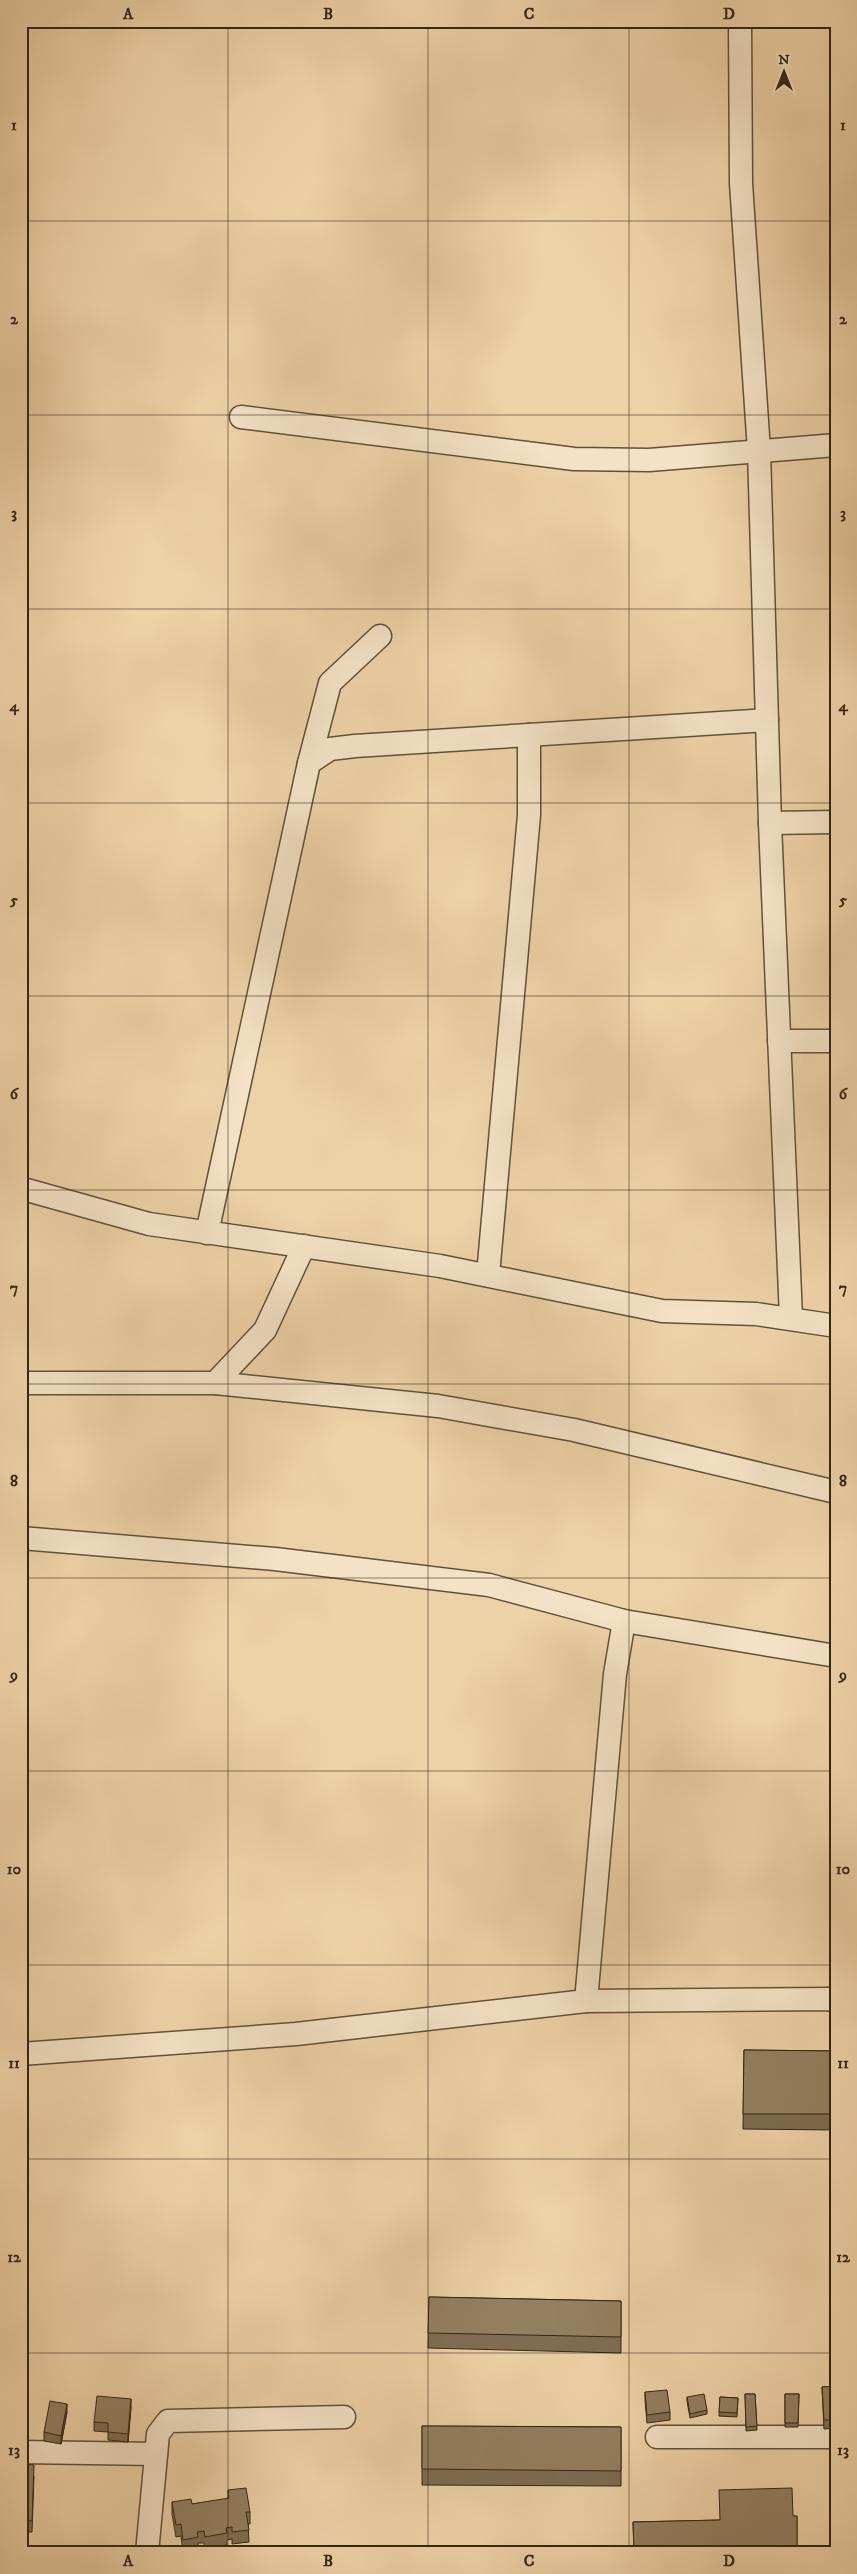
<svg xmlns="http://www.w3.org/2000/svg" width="857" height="2574" viewBox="0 0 857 2574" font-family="'IM FELL DW Pica',serif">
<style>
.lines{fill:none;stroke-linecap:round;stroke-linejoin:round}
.minor-casing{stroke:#61513a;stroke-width:25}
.minor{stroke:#f4e2c6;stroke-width:22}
.wall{fill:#7f6d53;stroke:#322616}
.shaded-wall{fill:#685944;stroke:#322616}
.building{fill:#947f61;stroke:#322616}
.grid{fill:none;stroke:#322616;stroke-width:1;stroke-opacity:0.55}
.neatline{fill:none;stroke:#322616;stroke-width:2}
.grid-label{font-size:16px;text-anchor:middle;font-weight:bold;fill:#322616}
</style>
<rect width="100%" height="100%" fill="#eed2a7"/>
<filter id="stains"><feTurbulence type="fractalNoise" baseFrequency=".004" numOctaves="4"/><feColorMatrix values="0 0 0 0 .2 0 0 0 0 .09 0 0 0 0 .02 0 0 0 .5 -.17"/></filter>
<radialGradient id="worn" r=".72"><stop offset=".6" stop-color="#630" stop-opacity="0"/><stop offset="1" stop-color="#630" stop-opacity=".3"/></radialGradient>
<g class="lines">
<defs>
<g id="minor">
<polyline points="740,21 741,183 759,451 770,823 791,1318"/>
<polyline points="241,417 574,459 649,460 836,445"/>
<polyline points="309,763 330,683 380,636"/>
<polyline points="770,823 836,822"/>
<polyline points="779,1041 836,1041"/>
<polyline points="21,1192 27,1190 149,1224 440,1266 662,1311 756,1314 836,1326"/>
<polyline points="207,1233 309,763 330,749 355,746 767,720"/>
<polyline points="488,1275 529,815 529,735"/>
<polyline points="21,1383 215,1383 438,1406 574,1430 836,1492"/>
<polyline points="215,1383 265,1330 304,1246"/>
<polyline points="21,1538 275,1559 489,1585 624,1621 836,1656"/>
<polyline points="586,2001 615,1674 624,1621"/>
<polyline points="21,2054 296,2034 586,2001 831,1999 836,2002"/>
<polyline points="657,2437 836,2437"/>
<polyline points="21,2452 156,2454"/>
<polyline points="147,2553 158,2434 168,2421 344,2417"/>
</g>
</defs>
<!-- minor casing -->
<use href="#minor" class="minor-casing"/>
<!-- minor -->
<use href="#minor" class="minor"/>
</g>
<!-- wall -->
<g class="wall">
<polygon points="744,2050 836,2051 836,2130 743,2129"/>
<polygon points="429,2297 621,2301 621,2353 428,2348"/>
<polygon points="836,2386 836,2428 824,2429 822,2387"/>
<polygon points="645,2392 670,2412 670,2420 647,2423 645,2400"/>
<polygon points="745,2394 755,2394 757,2430 746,2431"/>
<polygon points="785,2394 799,2394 798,2427 785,2427"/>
<polygon points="687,2397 707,2410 707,2414 690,2418 687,2401"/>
<polygon points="720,2397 738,2398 737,2417 719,2416"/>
<polygon points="131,2407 128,2442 108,2440 108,2432 94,2431 94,2422"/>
<polygon points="67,2412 61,2444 44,2441 44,2432"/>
<polygon points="422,2426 621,2427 621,2486 422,2485"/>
<polygon points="21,2464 34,2476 32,2532 21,2532"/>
<polygon points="228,2490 250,2512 250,2524 248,2524 249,2542 232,2544 232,2539 227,2540 227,2545 205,2549 204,2543 198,2543 198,2549 183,2552 181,2536 176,2537 172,2514 172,2502 192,2504 228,2499"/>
<polygon points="797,2516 797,2553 634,2553 633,2522 720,2520"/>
</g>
<!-- shaded-wall -->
<g class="shaded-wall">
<polygon points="131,2399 131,2407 128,2442 128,2434"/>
<polygon points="67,2404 67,2412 61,2444 61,2436"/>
</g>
<!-- building -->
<g class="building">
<polygon points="744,2050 836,2051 836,2114 743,2114"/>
<polygon points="429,2297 621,2301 621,2337 428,2333"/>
<polygon points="836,2386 836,2420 824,2420 822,2387"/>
<polygon points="667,2390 670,2412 647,2415 645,2392"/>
<polygon points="704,2394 707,2410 690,2414 687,2397"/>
<polygon points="745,2394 755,2394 757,2426 746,2427"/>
<polygon points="785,2394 799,2394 798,2423 785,2423"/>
<polygon points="97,2396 131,2399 128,2434 108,2432 108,2423 94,2422"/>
<polygon points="720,2397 738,2398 737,2413 719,2412"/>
<polygon points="50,2401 67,2404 61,2436 44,2432"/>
<polygon points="422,2426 621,2427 621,2471 422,2469"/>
<polygon points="21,2464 34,2465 32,2521 21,2520"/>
<polygon points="246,2488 250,2512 246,2512 249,2530 232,2532 232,2527 226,2528 227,2533 205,2537 204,2531 197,2532 198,2537 183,2540 181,2524 176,2525 172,2502 191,2499 192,2504 229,2498 228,2490"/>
<polygon points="792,2488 793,2516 797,2516 797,2547 634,2551 633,2522 720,2520 719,2490"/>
</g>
<!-- grid -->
<path class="grid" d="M228,21V2553M428,21V2553M629,21V2553M21,221H836M21,415H836M21,609H836M21,803H836M21,996H836M21,1190H836M21,1384H836M21,1578H836M21,1771H836M21,1965H836M21,2159H836M21,2353H836"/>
<!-- margin -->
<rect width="857" height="2574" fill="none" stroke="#eed2a7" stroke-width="55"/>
<!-- north arrow -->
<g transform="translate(784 72)" stroke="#f4e2c6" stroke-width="4" paint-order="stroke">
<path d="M0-4L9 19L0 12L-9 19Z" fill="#322616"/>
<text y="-8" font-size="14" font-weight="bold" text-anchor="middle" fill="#322616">N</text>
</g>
<rect x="28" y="28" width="802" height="2518" class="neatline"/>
<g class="grid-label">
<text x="128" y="19">A</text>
<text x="328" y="19">B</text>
<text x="529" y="19">C</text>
<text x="729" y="19">D</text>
<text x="14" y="130">1</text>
<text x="843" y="130">1</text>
<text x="14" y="324">2</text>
<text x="843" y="324">2</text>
<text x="14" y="518">3</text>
<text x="843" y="518">3</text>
<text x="14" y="711">4</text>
<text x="843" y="711">4</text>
<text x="14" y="905">5</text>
<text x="843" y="905">5</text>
<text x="14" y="1099">6</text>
<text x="843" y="1099">6</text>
<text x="14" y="1293">7</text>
<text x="843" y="1293">7</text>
<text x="14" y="1486">8</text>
<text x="843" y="1486">8</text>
<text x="14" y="1680">9</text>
<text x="843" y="1680">9</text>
<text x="14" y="1874">10</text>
<text x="843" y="1874">10</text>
<text x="14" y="2068">11</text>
<text x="843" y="2068">11</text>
<text x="14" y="2262">12</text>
<text x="843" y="2262">12</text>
<text x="14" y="2455">13</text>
<text x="843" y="2455">13</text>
<text x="128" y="2566">A</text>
<text x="328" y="2566">B</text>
<text x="529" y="2566">C</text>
<text x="729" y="2566">D</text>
</g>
<rect width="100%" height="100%" filter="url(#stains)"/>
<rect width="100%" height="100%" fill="url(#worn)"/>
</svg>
